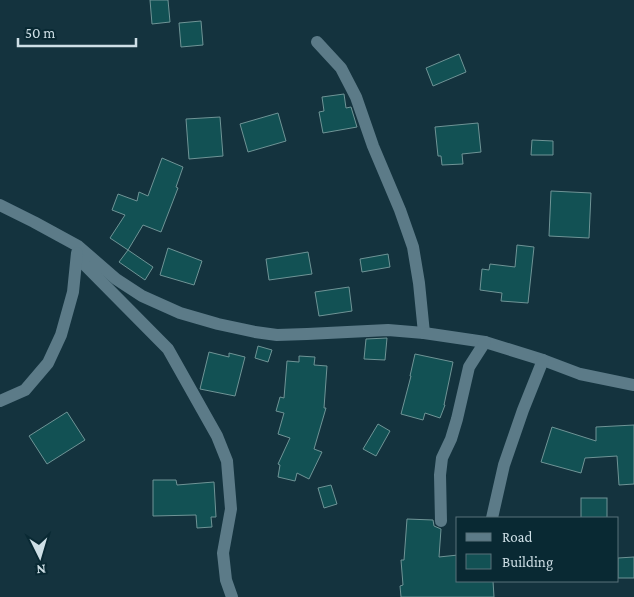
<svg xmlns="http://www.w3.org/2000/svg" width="634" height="597" viewBox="0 0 634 597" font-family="'Crimson Pro',serif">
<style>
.building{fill:#125154;stroke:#6f9496}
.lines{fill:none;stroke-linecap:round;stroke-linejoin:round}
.street{stroke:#5c7b88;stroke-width:12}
</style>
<rect width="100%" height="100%" fill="#14333e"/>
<!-- building -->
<g class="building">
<polygon points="150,0 168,0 170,22 152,24"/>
<polygon points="201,21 203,45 181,47 179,23"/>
<polygon points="459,54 466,72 433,86 426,68"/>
<polygon points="344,94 346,108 351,107 357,127 323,133 319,112 324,111 322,97"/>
<polygon points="278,113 286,141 248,152 240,124"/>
<polygon points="220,117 223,156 189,159 186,119"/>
<polygon points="478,123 481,152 462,154 463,164 442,165 441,156 438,156 435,127"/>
<polygon points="532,140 553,141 553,155 531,155"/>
<polygon points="162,158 183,167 176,187 178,188 161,232 143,225 128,250 110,238 125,215 112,210 118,194 137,201 139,192 148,196"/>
<polygon points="551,191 591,193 589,238 549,236"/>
<polygon points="517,245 534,247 528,303 501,301 502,293 480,290 482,269 489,270 490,264 515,267"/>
<polygon points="168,248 202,261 194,285 160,275"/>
<polygon points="128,250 153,267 145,280 119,262"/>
<polygon points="308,252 312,274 269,280 266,259"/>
<polygon points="388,254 390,267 362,272 360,259"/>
<polygon points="349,287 352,311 319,316 315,292"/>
<polygon points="387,338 385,360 364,359 366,339"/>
<polygon points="258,346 272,350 268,362 255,358"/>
<polygon points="209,352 229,357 229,353 245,357 235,396 200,389"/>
<polygon points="415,354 453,362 444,405 445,405 440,418 425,413 423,420 401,414 411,376 410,376"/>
<polygon points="299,356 315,357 314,365 327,366 324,408 326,408 314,449 322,452 309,479 297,473 295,481 278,477 280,465 278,464 290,438 278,434 284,413 276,411 280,397 284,398 287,361 299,362"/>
<polygon points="67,412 85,440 47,464 29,436"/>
<polygon points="378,424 390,431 376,456 363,449"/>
<polygon points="634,425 634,484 619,485 617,456 585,458 581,473 541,462 552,427 596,441 596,427"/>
<polygon points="153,480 176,480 177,485 214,482 216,517 211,517 212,527 197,528 196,515 153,516"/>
<polygon points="331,485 337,504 324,508 318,488"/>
<rect x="581" y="498" width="26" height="20"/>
<polygon points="407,519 433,520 434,526 441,529 439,557 458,555 458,581 493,581 494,597 401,597 400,586 403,585 401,560 404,560"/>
<polygon points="634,557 634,578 618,578 618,558"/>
</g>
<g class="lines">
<!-- street -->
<g class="street">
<polyline points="317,42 341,68 356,97 373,146 400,210 413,247 419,283 424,333"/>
<polyline points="0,205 34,222 78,246 116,279 142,296 180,313 218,324 255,332 277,335 307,334 388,330 424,333 485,342 543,360 580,374 634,385"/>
<polyline points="77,257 168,349 217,436 227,461 231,509 223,553 226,580 232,597"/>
<polyline points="0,401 25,390 48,363 61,335 73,292 77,253"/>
<polyline points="492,518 504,465 523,410 543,360"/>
<polyline points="441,521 440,475 442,458 451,439 457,419 469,367 485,342"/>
</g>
</g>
<!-- legend -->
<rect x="456" y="517" width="162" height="65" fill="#092933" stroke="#58727b"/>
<rect x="466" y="533" width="25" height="8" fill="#5c7b88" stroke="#58727b"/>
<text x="502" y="542" font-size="15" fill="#cedfe6">Road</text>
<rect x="466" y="554" width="25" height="15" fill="#125154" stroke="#58727b"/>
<text x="502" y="567" font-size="15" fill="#cedfe6">Building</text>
<!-- north arrow -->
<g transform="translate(40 557) rotate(175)" stroke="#092933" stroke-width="4" paint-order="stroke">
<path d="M0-4L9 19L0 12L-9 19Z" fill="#cedfe6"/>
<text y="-8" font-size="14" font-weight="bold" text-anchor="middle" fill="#cedfe6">N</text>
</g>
<!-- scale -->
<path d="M18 38v8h118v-8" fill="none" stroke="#cedfe6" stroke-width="2.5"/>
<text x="25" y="38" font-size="15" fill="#cedfe6" stroke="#092933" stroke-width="4" paint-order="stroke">50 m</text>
</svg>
